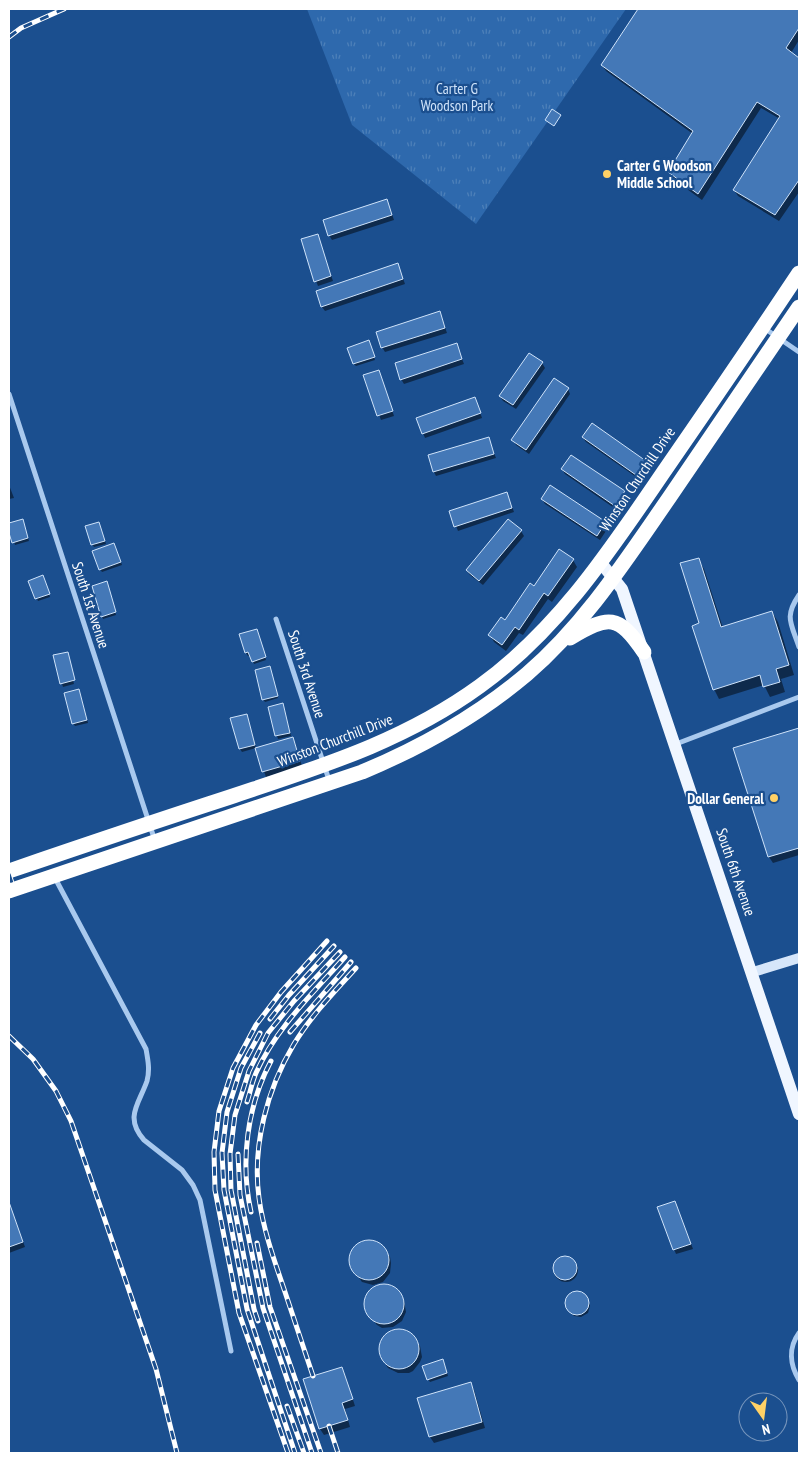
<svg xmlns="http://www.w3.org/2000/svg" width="808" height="1462" viewBox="0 0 808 1462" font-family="'PT Sans Narrow',sans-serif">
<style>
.park{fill:url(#park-tufts)}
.shadow{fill:#0007}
.building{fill:#4478b7;stroke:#cfe3fa}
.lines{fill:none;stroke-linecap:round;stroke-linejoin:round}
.street{stroke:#a9c9ee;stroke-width:5}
.secondary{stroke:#d6e6fa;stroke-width:10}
.primary{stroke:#f0f6ff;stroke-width:12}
.highway{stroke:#fff;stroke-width:15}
.rail-casing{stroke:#fff;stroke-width:5}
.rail{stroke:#1b4f8f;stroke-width:3;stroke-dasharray:9;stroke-linecap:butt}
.poi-dot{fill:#ffd166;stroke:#1b4f8f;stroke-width:2}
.labels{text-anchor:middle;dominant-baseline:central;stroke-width:4.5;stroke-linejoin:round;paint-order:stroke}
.park-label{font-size:15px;fill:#cfe3fa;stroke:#1b4f8f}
.poi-label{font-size:15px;font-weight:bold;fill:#fff;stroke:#1b4f8f;text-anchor:start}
.street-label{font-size:15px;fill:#fff;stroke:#1b4f8f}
</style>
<defs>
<pattern id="park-tufts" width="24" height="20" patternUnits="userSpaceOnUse" patternTransform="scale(1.25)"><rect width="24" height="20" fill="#2e69ad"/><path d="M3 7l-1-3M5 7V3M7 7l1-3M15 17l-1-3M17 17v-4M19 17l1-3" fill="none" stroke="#4d80b9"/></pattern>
</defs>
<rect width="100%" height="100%" fill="#1b4f8f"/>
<!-- park -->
<polygon class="park" points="307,9 626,9 476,224 352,125"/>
<!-- shadow -->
<g class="shadow">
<polygon points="639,9 799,9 799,40 791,53 799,59 799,192 779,221 738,196 734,190 780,119 761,108 702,200 673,179 669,172 693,134 606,71 602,65"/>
<polygon points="389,206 394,220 332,240 329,235"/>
<polygon points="317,235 333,281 318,286 316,281"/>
<polygon points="400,270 405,284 325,311 322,307 317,292"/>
<polygon points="440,313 447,333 385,352 382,347"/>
<polygon points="456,344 464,364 404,384 401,379"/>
<polygon points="370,345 375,360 356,366 354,364"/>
<polygon points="542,363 545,368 516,409 503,401 500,396"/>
<polygon points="365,376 381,376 394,416 381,420"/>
<polygon points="568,389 570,394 529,454 516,445 513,440"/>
<polygon points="477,403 482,418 425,438 423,433"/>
<polygon points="583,438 645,462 648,466 639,479 586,442"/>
<polygon points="488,439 496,458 436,476 434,472"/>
<polygon points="562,469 624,492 626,497 617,510 565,474"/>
<polygon points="9,485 14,498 9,499"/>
<polygon points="507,493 514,512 458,531 456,526"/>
<polygon points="542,499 605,523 608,528 600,540 545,504"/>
<polygon points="22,520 29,541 15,545 9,524"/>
<polygon points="100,526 106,544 94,547 92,544"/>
<polygon points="521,531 524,536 483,585 470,575 467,571"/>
<polygon points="115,547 122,565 102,572 100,569"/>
<polygon points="698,559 704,569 723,628 772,612 778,622 794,675 781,679 785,692 770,697 764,685 719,699 714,689 701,624"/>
<polygon points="573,560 577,567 552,602 548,599 523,635 519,633 506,651 494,642 490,635 505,621 534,587"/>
<polygon points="44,579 50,597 38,601 30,582"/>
<polygon points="108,586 116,615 103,619 102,616"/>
<polygon points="258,633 266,660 254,664 251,655 248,656 246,653 241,635"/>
<polygon points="67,655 74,684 63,687 54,656"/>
<polygon points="270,668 278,698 265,702 263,699"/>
<polygon points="80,693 88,723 75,726 73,723"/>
<polygon points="269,708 284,708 291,736 278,739"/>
<polygon points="248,718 256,748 242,752 240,749"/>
<polygon points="799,729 799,855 773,863 769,857 735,749"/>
<polygon points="295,743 302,766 266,777 256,749"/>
<polygon points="9,1203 25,1247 9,1253"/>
<polygon points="677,1207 693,1249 676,1254 658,1208"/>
<polygon points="363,1242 374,1242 383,1247 390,1257 391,1263 390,1273 383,1282 373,1285 362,1282 352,1268 350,1258 351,1253 358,1244"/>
<circle cx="566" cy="1270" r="12"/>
<polygon points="378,1285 389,1285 398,1291 404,1301 406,1312 402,1321 393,1327 382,1328 377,1325 366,1312 365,1301 366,1296 369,1291"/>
<polygon points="574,1292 582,1292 589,1302 590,1306 588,1313 581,1317 574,1316 566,1307 566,1299 571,1293"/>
<polygon points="394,1331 405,1331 410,1333 420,1346 422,1357 420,1362 413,1371 409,1373 398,1373 388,1368 382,1358 380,1347 382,1342 385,1337"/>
<polygon points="444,1363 448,1376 430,1382 428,1379"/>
<polygon points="342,1368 345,1375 355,1406 345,1409 350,1427 324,1435 320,1429"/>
<polygon points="470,1384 474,1390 485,1428 434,1443 430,1437 419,1399"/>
</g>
<!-- building -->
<g class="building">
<polygon points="638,9 799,9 799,28 786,48 799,58 799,180 775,215 733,190 780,116 757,102 698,194 668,172 693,131 601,65"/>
<polygon points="552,109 561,115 554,126 545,120"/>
<polygon points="387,199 392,215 328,236 323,220"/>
<polygon points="318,234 331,276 314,282 301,239"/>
<polygon points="398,263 403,279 321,307 316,291"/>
<polygon points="440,311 445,328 381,348 376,332"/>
<polygon points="369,340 375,357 353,364 347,348"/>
<polygon points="457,343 462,359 400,380 395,363"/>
<polygon points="529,353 543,362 513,405 499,396"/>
<polygon points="379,370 393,411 377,416 363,375"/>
<polygon points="554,378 569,388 526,450 511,440"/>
<polygon points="475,397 481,413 422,434 416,418"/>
<polygon points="592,423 646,461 636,475 582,437"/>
<polygon points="489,437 494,454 433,472 428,455"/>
<polygon points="571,455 625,491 615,506 561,469"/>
<polygon points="550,485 606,522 597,536 541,499"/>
<polygon points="507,492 512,508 454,527 449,511"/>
<polygon points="23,519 28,538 12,543 9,533 9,523"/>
<polygon points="508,519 522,530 479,581 466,570"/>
<polygon points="99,522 105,541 91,545 85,526"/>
<polygon points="114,543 121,562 99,570 92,551"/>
<polygon points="559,549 574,559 548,596 544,593 519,630 515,627 502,645 488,635 501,617 505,620 530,583 534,586"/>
<polygon points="699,558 721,627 772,611 789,665 776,669 780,682 763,687 760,675 713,690 692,626 699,623 680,563"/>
<polygon points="43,575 50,594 35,599 28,581"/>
<polygon points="107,581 116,612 101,617 92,586"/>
<polygon points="257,629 266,657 252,662 248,652 245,653 239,634"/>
<polygon points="68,652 75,680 60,684 53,655"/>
<polygon points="270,666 278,696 262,700 255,670"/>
<polygon points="79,689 87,720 72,724 64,693"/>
<polygon points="283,703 290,733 275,736 268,707"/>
<polygon points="247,714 255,745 239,749 230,718"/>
<polygon points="799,728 799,848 768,857 733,748"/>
<polygon points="293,737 300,761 262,772 255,748"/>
<polygon points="675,1201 691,1244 673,1250 657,1207"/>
<polygon points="9,1202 23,1242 9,1247"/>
<circle cx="369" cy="1260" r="20"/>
<circle cx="565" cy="1268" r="12"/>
<circle cx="384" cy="1304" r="20"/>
<circle cx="577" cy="1303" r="12"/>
<circle cx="399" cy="1349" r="20"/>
<polygon points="443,1359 447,1373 427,1380 422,1366"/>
<polygon points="342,1367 353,1399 342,1403 348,1420 319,1429 303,1379"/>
<polygon points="471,1382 482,1422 429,1437 417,1398"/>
</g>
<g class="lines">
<!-- street -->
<g class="street">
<polyline points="764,328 799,352"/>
<polyline points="9,394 155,841"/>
<path d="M799,595C784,617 791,623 799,647"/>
<polyline points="276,619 329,780"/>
<polyline points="676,744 799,697"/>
<path d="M55,878L146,1049C148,1060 150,1070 147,1081C139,1104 124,1117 144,1140L182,1170L193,1185L200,1200L231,1351"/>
<path d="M799,1333C788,1348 790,1365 799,1380"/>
</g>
<!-- secondary -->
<polyline class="secondary" points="753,972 799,958"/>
<!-- primary -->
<polyline class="primary" points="601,563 622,589 799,1114"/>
<!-- highway -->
<g class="highway">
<path d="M570,638C609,615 618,614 644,652"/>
<path d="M9,871C82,846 156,821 230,797C319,767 403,742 480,686C559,629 611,549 665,470C710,405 755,339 799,273"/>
<path d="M9,891L362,772C422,747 477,716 527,674C585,624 626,560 669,498C712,434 756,371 799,307"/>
</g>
<defs>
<g id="rail">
<polyline points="9,37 21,28 64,9"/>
<polyline points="9,874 14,889"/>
<polyline points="270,1019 289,995 334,946"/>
<polyline points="290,1032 351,962"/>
<polyline points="260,1033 241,1068 227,1112 222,1153 224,1190 247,1309 295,1453"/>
<polyline points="9,1036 33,1059 56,1091 71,1121 156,1369 177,1453"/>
<path d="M247,1102C250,1093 252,1082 256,1073C276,1028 313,993 345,957"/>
<polyline points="238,1154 240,1195 263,1308 312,1453"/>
<path d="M251,1212C240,1162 247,1106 271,1061"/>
<polyline points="257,1243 270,1307 321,1453"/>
<polyline points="258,1321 254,1309 231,1190 230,1154 235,1115 249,1071 268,1033 294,1001 340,952"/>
<path d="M313,1376C303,1346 293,1316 283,1286C273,1257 263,1228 259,1198C252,1146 267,1089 294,1044C311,1016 334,992 356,968"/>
<polyline points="287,1406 304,1453"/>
<polyline points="329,1426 338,1453"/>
<polyline points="288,1453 239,1313 215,1190 214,1152 219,1111 233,1068 256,1025 281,992 327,941"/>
</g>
</defs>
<!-- rail casing -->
<use href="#rail" class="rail-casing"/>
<!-- rail -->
<use href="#rail" class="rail"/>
</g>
<!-- markers -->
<g class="poi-dot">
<circle cx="607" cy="174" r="5"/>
<circle cx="774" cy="798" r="5"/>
</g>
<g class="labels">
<!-- park labels -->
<g class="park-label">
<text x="457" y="88">Carter G<tspan x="457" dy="17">Woodson Park</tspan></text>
</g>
<!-- poi labels -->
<g class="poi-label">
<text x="617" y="165">Carter G Woodson<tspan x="617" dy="17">Middle School</tspan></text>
<text x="764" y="798" text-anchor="end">Dollar General</text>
</g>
<!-- street labels -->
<g class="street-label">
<text transform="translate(637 479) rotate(-56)">Winston Churchill Drive</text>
<text transform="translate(91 605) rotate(72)">South 1st Avenue</text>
<text transform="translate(307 674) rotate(72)">South 3rd Avenue</text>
<text transform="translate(335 740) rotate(-21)">Winston Churchill Drive</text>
<text transform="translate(736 872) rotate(71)">South 6th Avenue</text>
</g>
</g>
<!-- border -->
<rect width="808" height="1462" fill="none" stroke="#ffffff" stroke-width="20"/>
<!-- north arrow -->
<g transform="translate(763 1417) rotate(166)"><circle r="24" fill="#1b4f8f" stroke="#7695bc"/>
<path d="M0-4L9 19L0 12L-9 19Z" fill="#ffd166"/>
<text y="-8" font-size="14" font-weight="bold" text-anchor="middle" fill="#ffffff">N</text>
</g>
</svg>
